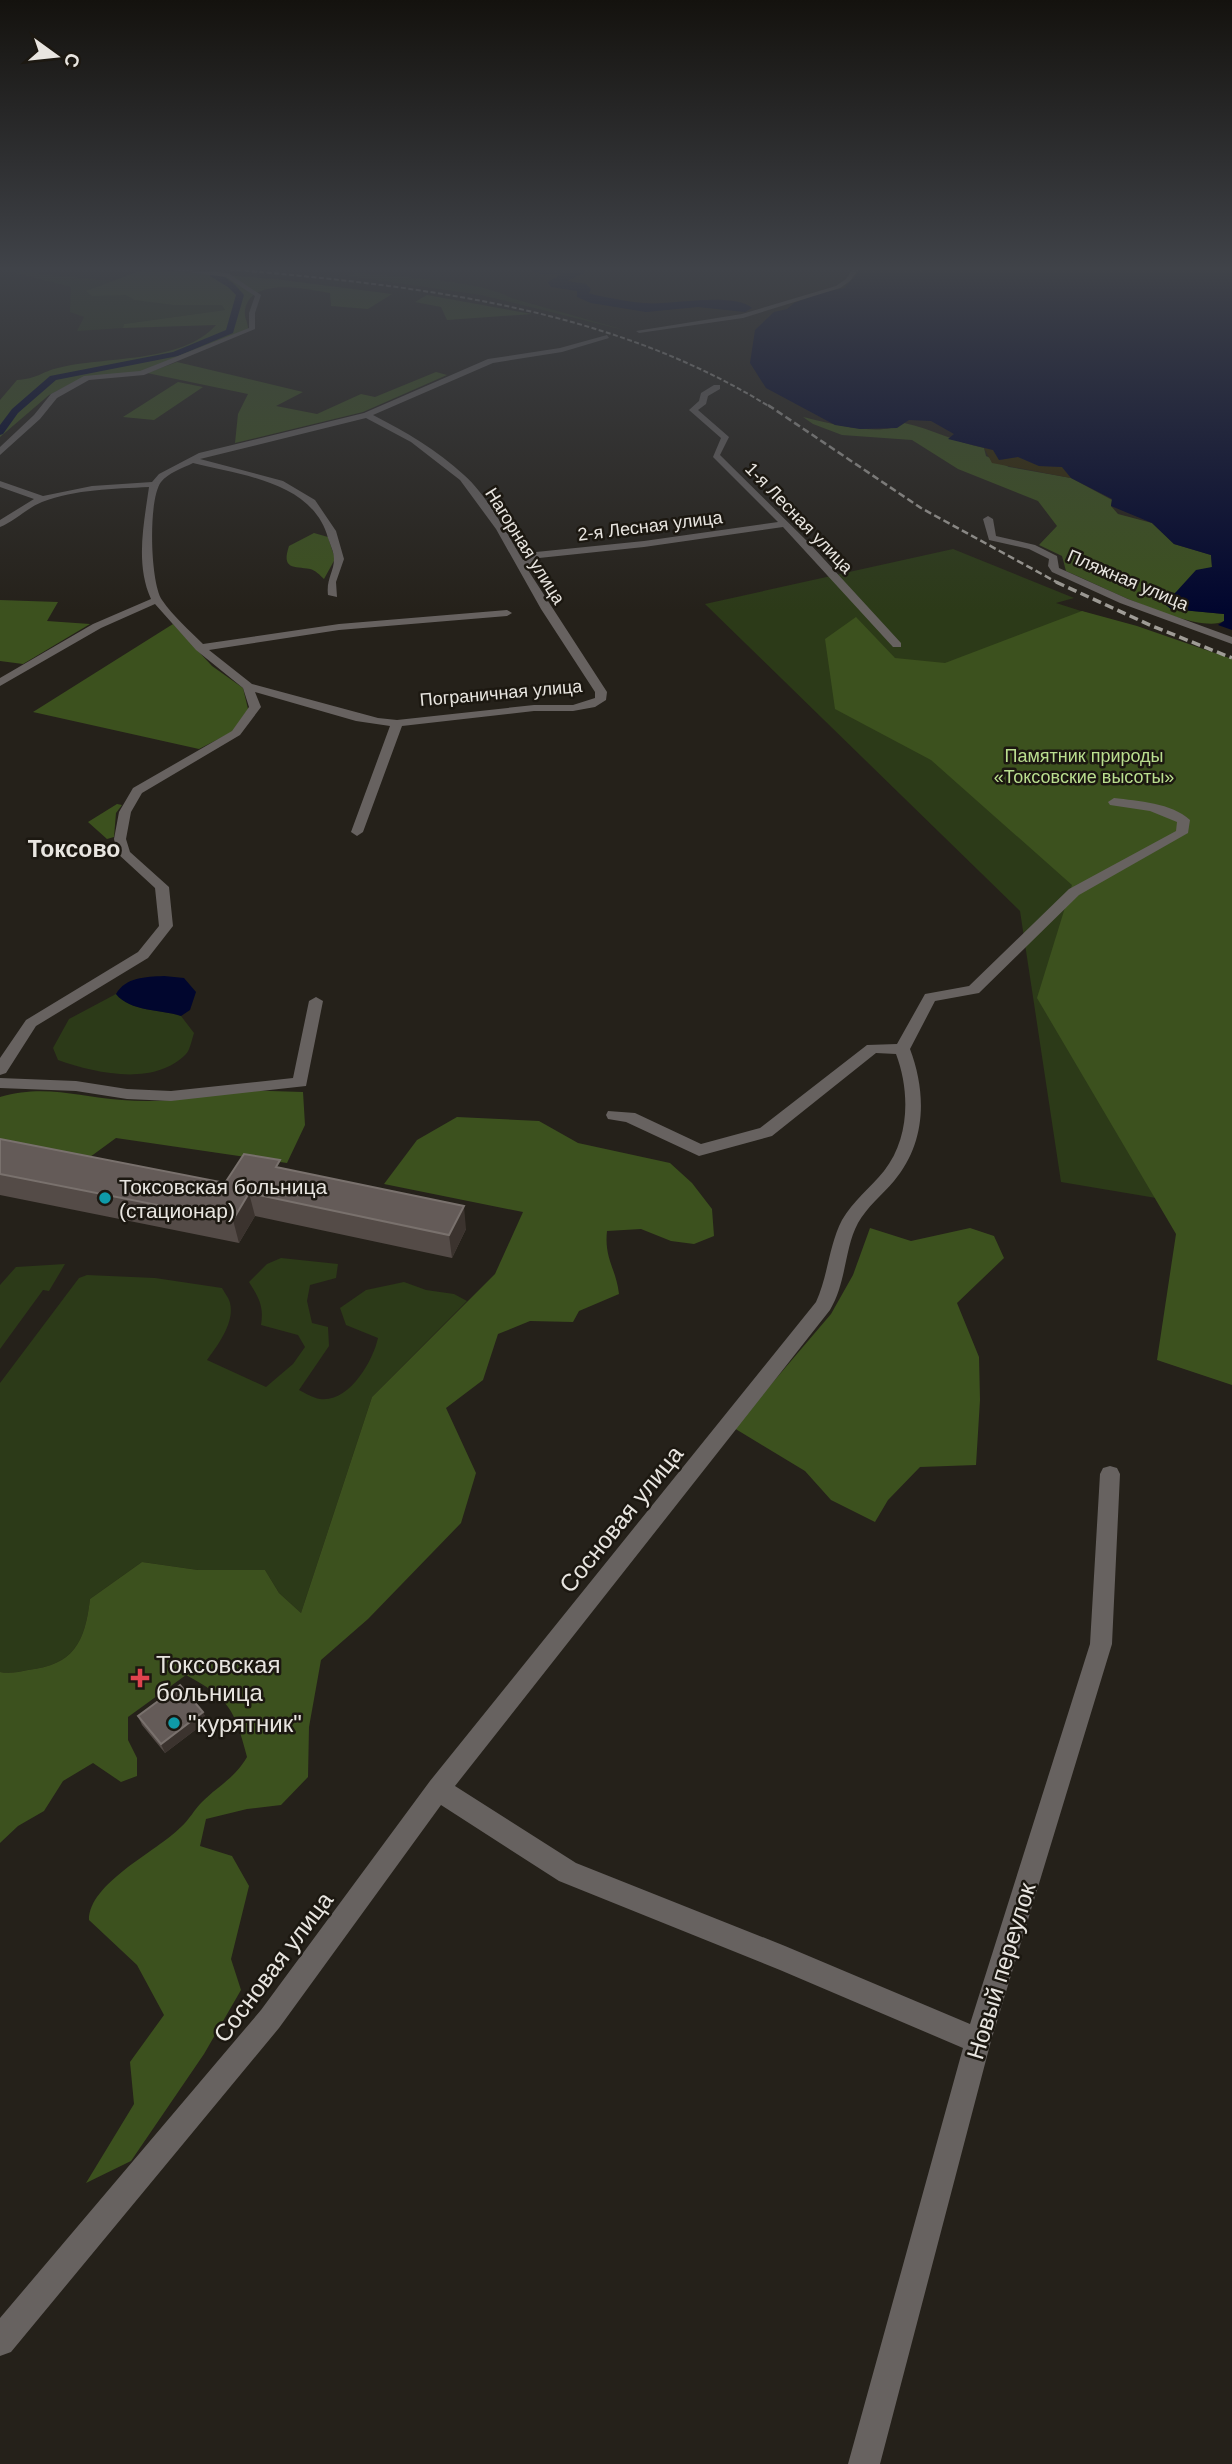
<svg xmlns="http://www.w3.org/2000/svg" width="1232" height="2464" viewBox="0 0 1232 2464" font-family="Arial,sans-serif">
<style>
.green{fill:#2c3a18}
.forest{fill:#3c511e}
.sand{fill:#312807}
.water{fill:#01062e}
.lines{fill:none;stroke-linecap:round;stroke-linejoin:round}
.canal{fill:#01062e;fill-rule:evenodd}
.river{fill:#01062e;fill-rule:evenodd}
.minor{fill:#676260;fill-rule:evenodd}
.rail-far2{stroke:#9f9c96;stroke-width:2;stroke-dasharray:5 2.5;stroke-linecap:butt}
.rail-far1{stroke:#9f9c96;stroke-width:2.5;stroke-dasharray:7 3.5;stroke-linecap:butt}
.rail{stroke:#9f9c96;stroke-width:3.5;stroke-dasharray:9 4.5;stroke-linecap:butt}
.wall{fill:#544b47}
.shaded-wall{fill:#3b332e}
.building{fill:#645b58;stroke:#79716d;stroke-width:2}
.culture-dot{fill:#0f9aa8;stroke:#1c1811;stroke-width:2.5}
.health-dot{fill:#e0444e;stroke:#1c1811;stroke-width:2.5}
.labels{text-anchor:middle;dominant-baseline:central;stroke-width:5;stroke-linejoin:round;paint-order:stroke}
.far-street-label{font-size:18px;fill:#e8e5e0;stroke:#1c1811}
.far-park-label{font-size:18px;fill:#bade8f;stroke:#1c1811}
.poi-label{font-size:21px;fill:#e8e5e0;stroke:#1c1811;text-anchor:start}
.far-district-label{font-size:23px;font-weight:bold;fill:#e8e5e0;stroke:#1c1811}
.near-street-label{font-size:24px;fill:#e8e5e0;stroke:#1c1811}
.near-poi-label{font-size:24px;fill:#e8e5e0;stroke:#1c1811;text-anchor:start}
</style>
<rect width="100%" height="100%" fill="#25211a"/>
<!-- green -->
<g class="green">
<polygon points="0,266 48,266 38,274 114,281 87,291 126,295 134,300 223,305 225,310 124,324 123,328 77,331 84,317 70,312 71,287 0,269"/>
<path d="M357,273C394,277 481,280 511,298L628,331L481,295L348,276Z"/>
<polygon points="953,549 1074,598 1056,603 1232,659 1232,1225 1168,1200 1061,1182 1020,911 705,604"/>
<path d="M116,994C131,1012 161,1009 181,1016L194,1033C192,1039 190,1050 186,1054C154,1087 95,1073 58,1060L53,1048L69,1019Z"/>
<path d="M281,1258L338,1264L336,1278L310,1285L307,1301L312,1323L328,1327L329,1346L299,1390C305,1393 313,1398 320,1399C349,1403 373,1361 378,1338L346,1325L340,1308L366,1290L404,1282L426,1290L454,1294L467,1301L372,1397L301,1613L279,1593L265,1570H198L142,1562L90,1599C85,1642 74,1665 28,1670C19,1672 9,1674 0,1672V1383L79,1278L87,1275L155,1278L222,1288C224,1292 229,1298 230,1303C235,1323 217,1346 207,1360L266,1387L293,1364L305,1347L298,1335L261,1325C264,1306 259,1298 249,1282L267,1264Z"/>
<polygon points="65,1264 49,1291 43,1290 0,1349 0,1285 16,1267"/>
</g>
<!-- forest -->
<g class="forest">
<path d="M145,269L275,279L392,294L368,309L331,306L330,293C307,289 251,276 245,310C244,319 248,321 248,329L140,372L84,377L49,395L0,437V400L17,380C37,379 41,372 58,368C103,356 182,364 216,325L123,328L124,324L225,310L222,305H174L134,300L126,295L92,296L86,291Z"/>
<polygon points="427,295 532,314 447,320 441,307 415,302"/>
<polygon points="177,362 303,392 276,406 317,414 361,394 375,397 436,372 447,375 363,412 235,443 238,414 248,394 147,373"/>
<polygon points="178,382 203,387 154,420 123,417"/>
<path d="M803,417C829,423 881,438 904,423C932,429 955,442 984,448L986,456L1009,467L1071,478L1112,500L1111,506L1118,514L1152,523L1174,544L1211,555L1212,567L1164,602L1171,609L1224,614V621C1198,636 1097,584 1066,571L1062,556L1039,545L1057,526L1038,501L958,469L912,440L842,435L813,424Z"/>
<path d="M314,533L328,537L335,559L324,579C320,575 315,570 310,569C294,566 281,570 289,546Z"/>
<polygon points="0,600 58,602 47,621 90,624 23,664 0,661"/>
<polygon points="1082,611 1137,626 1232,659 1232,1385 1157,1360 1176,1234 1037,998 1072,885 931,760 835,709 825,639 856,617 895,658 945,663"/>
<polygon points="173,624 212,666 243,688 248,709 232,732 199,749 33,712"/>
<polygon points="117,804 122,805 116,813 114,837 107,839 88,822"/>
<path d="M239,1090L303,1092L305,1125L287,1163L116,1138L90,1157L0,1148V1097C46,1084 77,1097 122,1100C165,1103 198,1098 239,1090Z"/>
<path d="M457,1117L539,1121L578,1143L670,1163L692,1183L712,1209L714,1236L694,1244L671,1241L641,1229L607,1231C604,1259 616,1268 619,1294L579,1311L573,1322L530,1321L498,1334L483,1380L446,1408L476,1473L461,1523L368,1619L321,1660L309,1727L308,1777L281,1805L247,1809L206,1819L200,1846L232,1856L249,1886L231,1959L241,1990L204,2054L131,2161L86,2183L134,2104L130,2062L164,2015L137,1965L89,1920C89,1883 156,1852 181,1827C189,1820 194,1810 202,1802C219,1785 234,1779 247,1757C235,1710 229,1698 186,1675L128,1717V1740L137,1758V1776L121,1782L93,1763L63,1781L44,1811L18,1826L0,1843V1672C9,1674 19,1672 28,1670C74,1665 85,1642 90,1599L142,1562L198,1570H265L279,1593L301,1613L372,1397L495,1274L523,1212L384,1184L417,1140Z"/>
<polygon points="870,1228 911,1241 970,1228 994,1236 1004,1258 957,1303 979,1357 980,1400 976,1465 920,1467 888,1500 875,1522 831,1500 805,1471 734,1428 831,1314 853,1275"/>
</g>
<!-- sand -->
<polygon class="sand" points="984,448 993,450 999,460 1018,457 1039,466 1062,467 1071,478 992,463"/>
<!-- water -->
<g class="water">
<polygon points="895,266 906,266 920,271 965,266 1232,266 1232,630 1218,625 1224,621 1224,614 1171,609 1163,603 1176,592 1196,570 1212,567 1211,555 1174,544 1152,523 1111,506 1112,499 1071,478 1062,467 1039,466 1018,457 999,460 993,450 948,439 954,434 931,421 909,420 897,428 860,429 835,425 766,388 750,363 755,330 774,312 787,309 794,303 820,293 844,288 861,270"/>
<path d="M164,976L184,978L196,992L190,1010L181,1016C161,1009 130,1012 116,994C126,977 145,977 164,976Z"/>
</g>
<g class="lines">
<!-- canal -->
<path class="canal" d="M210,272C224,273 236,285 244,295L233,333L178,356L56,380L18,413L3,434L0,435V425L12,409L50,376L173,352L226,330L236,295L228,287L210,276Z"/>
<!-- river -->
<path class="river" d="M520,266L584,267V273L567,281L586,284L591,289L589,293L595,295C611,298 628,302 644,303C669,306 732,291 752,308L745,312L698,307L646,312L591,303L577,297V291L551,287L548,282L561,274H541Z"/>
<!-- minor -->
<g class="minor">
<polygon points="140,266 228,273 261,295 255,313 255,329 144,375 89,380 57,398 40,419 0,455 0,447 34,415 51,394 84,376 140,371 249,328 249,313 255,296 226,277"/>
<polygon points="855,266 861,266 850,281 840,288 743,318 639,333 636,331 742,314 836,286 846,279"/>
<path d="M607,335L609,338L562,352L493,363L373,415C406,432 437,450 464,475C487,495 507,534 523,560L536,552L644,541L778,522L713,457L721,438L689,410L699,401L701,393L714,385H720V389L708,396L706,404L698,410L729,437L720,455L811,545L901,643V647H893L783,527L644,547L539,558L526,567L607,692L606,700L595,707L573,711H534L402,726L363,832L357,836L351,832L390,726L356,721L255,692L261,707L240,735L142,793L131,812L126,839L130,852L169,887L173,926L148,958L36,1026L6,1073L0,1075V1058L26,1020L138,952L159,926L155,888L117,853L114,839L119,812L133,788L232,731L249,707L243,688L196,650L155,604L101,628L0,686V678L93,624L151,599C135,564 144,523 149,487C113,489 76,489 42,502C27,508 15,521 0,527V520L34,499L0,487V481L43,496L92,486L152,482L159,474L199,453L364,413L488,359L560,348ZM366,418L411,442L460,480L496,529L541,609L595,692V698L573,705H534L397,720L378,718L252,684L209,650L339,630L507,616L512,613L507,610L339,624L203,644C189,630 173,616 162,600C150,582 148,499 161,482C168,473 183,468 193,463C241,475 313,482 328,538C330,544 334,552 334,559C334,572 326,579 328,595L337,597L336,582L344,559L336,531L315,500L283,481L200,459Z"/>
<polygon points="988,516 993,519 996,536 1035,545 1057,556 1059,568 1128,599 1232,637 1232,644 1120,603 1052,572 1048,566 1049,559 1029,549 989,540 983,519"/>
<path d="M1114,798C1138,801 1172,803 1190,820L1188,833L1079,895L979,993L935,1001L910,1049C927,1094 926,1143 894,1181C882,1195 867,1207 858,1223C844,1249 847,1281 830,1310L455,1786L576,1863L785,1946L970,2024L1090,1644L1100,1474L1103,1468L1110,1466L1117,1468L1120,1474L1112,1644L991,2041L880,2464H848L963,2048L780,1970L559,1881L441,1805L279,2028L11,2352L0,2356V2318L261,2010L430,1781L816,1302C828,1276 829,1245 842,1220C853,1201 870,1188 884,1171C910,1138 910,1091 896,1054L876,1053L772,1136L699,1156L626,1122L608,1119L606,1115L608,1111L635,1113L701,1144L760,1128L867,1045L897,1044L925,994L969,986L1069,889L1176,831L1177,822L1150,811L1110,805L1108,802Z"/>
<polygon points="316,997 323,1001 306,1086 171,1101 127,1099 76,1091 0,1088 0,1078 76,1081 127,1089 171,1091 293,1078 309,1001"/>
</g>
<!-- rail-far2 -->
<path class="rail-far2" d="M192,266C389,283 599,300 770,407"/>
<!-- rail-far1 -->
<polyline class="rail-far1" points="768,405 921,508 1060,584"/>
<!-- rail -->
<polyline class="rail" points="1056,582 1152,626 1232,658"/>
</g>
<!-- wall -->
<g class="wall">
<polygon points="0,1139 225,1183 282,1168 466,1229 452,1258 255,1216 239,1243 0,1195"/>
<polygon points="203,1712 207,1721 165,1753 142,1725 138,1716"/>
</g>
<!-- shaded-wall -->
<g class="shaded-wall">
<polygon points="249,1193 255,1216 239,1243 233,1220"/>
<polygon points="464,1206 466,1229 452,1258 449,1235"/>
<polygon points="203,1712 207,1721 165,1753 161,1744"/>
</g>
<!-- building -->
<g class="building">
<polygon points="0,1139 225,1183 244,1154 280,1160 276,1167 464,1206 449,1235 249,1193 233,1220 0,1174"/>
<polygon points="180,1685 203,1712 161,1744 138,1716"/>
</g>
<!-- sky -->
<linearGradient id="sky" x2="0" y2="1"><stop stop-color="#14120e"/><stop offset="0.44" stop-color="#404349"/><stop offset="1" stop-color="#404349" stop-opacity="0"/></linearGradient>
<rect width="1232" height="611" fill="url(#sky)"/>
<!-- markers -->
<g class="culture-dot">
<circle cx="105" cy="1198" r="7"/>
<circle cx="174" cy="1723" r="7"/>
</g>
<path class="health-dot" d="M136.5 1667.5h7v7h7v7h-7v7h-7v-7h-7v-7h7z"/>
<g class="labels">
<!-- far-street labels -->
<g class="far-street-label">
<text transform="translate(799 518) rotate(46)">1-я Лесная улица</text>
<text transform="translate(650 526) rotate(-7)">2-я Лесная улица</text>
<text transform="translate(525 546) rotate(58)">Нагорная улица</text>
<text transform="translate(1128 580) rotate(23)">Пляжная улица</text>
<text transform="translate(501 693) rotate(-5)">Пограничная улица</text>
</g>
<!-- far-park labels -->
<g class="far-park-label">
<text x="1084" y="756">Памятник природы<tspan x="1084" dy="21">«Токсовские высоты»</tspan></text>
</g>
<!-- poi labels -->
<g class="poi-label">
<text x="119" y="1186">Токсовская больница<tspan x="119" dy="24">(стационар)</tspan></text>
</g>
<!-- far-district labels -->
<g class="far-district-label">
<text x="74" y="849">Токсово</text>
</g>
<!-- near-street labels -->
<g class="near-street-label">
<text transform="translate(621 1519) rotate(-51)">Сосновая улица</text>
<text transform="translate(273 1967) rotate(-53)">Сосновая улица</text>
<text transform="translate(1001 1971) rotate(-73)">Новый переулок</text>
</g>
<!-- near-poi labels -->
<g class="near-poi-label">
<text x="156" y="1664">Токсовская<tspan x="156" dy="28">больница</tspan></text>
<text x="188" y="1723">"курятник"</text>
</g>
</g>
<!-- north arrow -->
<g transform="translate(56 56) rotate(105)" stroke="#1c1811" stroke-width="5" paint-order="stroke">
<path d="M0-5L12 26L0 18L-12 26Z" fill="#e8e5e0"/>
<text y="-10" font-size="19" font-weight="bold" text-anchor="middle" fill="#e8e5e0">С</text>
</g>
</svg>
